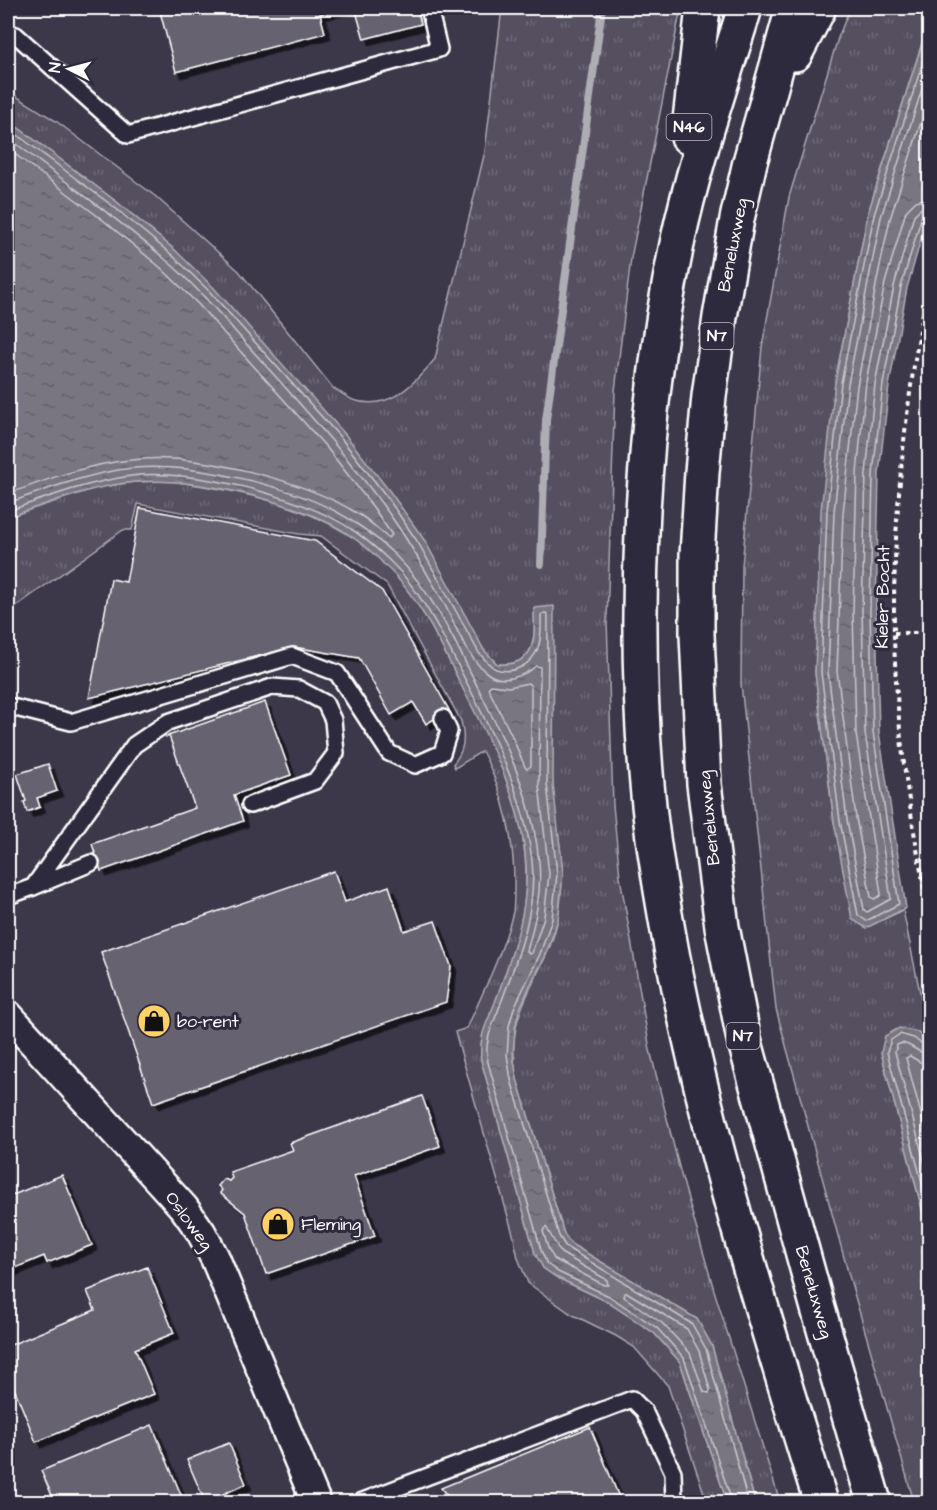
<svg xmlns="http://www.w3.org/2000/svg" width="937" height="1510" viewBox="0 0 937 1510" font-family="'Architects Daughter',sans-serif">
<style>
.grass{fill:url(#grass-tufts);stroke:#aaa8b0;stroke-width:1.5}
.water{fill:url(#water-ripples);stroke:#afadb4;stroke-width:1.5}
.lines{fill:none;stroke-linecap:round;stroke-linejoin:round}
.shore{stroke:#c9c8cd;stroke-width:1.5}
.stream{stroke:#afadb4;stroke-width:8}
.building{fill:#666270;stroke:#fff;stroke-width:1.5;filter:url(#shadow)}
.lane-casing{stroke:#fff;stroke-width:20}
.street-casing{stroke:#fff;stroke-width:33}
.highway-casing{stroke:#fff;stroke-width:38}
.path{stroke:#fff;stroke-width:4;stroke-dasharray:4.5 4.5;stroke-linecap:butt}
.lane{stroke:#2f2a3d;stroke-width:15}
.street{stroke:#2f2a3d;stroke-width:28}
.highway{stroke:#2f2a3d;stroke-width:33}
.labels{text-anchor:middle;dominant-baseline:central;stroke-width:6;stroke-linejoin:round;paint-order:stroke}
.shield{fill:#2f2a3d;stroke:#c1bfc5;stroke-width:1.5}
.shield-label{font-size:16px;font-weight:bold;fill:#fff}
.street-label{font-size:18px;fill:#fff;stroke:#2f2a3d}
.poi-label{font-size:18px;fill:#fff;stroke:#2f2a3d;text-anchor:start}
</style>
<defs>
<pattern id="grass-tufts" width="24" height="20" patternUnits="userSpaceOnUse" patternTransform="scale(1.5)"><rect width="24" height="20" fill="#555060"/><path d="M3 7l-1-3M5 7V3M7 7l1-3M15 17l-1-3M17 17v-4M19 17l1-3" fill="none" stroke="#6e6a78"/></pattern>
<pattern id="water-ripples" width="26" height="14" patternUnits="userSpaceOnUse" patternTransform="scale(1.5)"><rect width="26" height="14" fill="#797682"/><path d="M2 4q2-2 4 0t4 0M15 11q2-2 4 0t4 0" fill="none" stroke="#626167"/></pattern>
<filter id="shadow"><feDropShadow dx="5.5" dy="5.5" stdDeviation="0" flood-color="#0009"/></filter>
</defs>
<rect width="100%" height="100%" fill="#3c3749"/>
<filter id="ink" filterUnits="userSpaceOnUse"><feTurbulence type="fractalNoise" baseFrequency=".0167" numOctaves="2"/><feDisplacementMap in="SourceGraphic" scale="12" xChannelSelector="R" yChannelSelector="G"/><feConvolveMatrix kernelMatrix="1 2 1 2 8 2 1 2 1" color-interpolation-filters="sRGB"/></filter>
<g filter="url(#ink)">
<!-- grass -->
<g class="grass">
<path d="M502,8H681L631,258L615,391L607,620L613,805L620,877L650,1050L680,1171L714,1290L780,1502H755L712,1346L697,1319L571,1244L564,1234L517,1079C506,1029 524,1001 545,958C557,933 562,902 562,874C563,855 557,831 555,811C550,743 542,676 534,608C535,638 537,667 497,664L484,650L176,251L117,202L8,120V91L56,121L155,196L239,271L333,388C339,391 346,397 353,400C389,412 414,384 435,359L485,151Z"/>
<polygon points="720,8 728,8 719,36 716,36"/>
<polygon points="850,8 929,8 929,26 924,37 868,213 835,382 815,673 834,822 866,928 903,910 929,1036 929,1043 917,1032 881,1052 929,1236 929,1502 914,1502 848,1272 776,1009 741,684 742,566 762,347 789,197 838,38"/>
<path d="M169,481C230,489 293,501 346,533C372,548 403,581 419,606C435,630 447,657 460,682C493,747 533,820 525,895C522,931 508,966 496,1000C488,1024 479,1032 481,1060L535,1253L543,1268L556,1277L606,1301L654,1333L680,1362L727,1502H707L668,1386L634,1347L616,1336L571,1314L528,1283L518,1258L513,1234L455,1032L467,1028C484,990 503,952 513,912C514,904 514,896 514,889C515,842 504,792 482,751L455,768L453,764C465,750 465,738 461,721L387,585L321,536L299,534L138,504L132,530H123L8,612V517L96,488L134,482Z"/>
</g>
<!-- water -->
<g class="water">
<polygon points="929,26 929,211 907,288 889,386 879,474 876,611 879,732 906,908 866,928 852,919 834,822 815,673 821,511 835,382 868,213 924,37"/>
<path d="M8,120L117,202L176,251L214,288L344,433L391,493L425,541L484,650L497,664C537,667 535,638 534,608L554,606L553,784L563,873L558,920L545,957L531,983L519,1011L515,1028L513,1055L517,1079L564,1234L571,1244L697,1319L712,1346L755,1502H727L680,1362L654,1333L606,1301L556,1277L543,1268L535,1253L481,1060C479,1030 488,1023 497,997C512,954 529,910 526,864C522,802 492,745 464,691C442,647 421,599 384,564C374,553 360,542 348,534C298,501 194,477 135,482C91,486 48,503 8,517Z"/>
<polygon points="899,1028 917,1032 929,1043 929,1236 881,1052 885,1036"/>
</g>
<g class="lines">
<!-- shore -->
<g class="shore">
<polyline points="930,40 874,215 841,383 827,511 821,672 840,821 858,915 866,921 899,904 873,732 870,611 873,474 883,384 901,287 921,219 924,215 930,214"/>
<polyline points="930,64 881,217 848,384 834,512 828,672 847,820 864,910 867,912 891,899 865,733 862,611 866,474 875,384 894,286 914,215 920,209 930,207"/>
<polyline points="930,94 890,219 878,275 857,386 843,513 837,671 856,818 871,897 874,899 880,896 881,894 856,734 853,611 857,473 866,382 885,283 906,211 916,201 930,198"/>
<path d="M8,128L114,207L172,255L210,292L340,437L387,497L419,544L479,653C484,658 490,667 496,669C514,675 532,664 538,648C542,637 541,626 541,615L545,613L548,614L547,784L557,874L552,919L540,954L514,1008L509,1026L507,1055L511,1080L559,1236L566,1247L692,1324L706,1349L748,1502"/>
<path d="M8,137C60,179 115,216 165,259C200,289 229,325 259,358C306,411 354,463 395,522C413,548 428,575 444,603C455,625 469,662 490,675C505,684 525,675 536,666L540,667L539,785L549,874L544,917L532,953L529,954L527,951C535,922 542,892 539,862C534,806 511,753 486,704C460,652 436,595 394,554C382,543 369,531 355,523C303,487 196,463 134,468C91,472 48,489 8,503"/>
<path d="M8,149L103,220L161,268L198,304L327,448L373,507L392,535L388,538C379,530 370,521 360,515C305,480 195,452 131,460C88,464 48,479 8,494"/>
<path d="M8,511C48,497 88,482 131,476C190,468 302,496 351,529C364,537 377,549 388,559C425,594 446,643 469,687C497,743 525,799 532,861C537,909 518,957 502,1000C495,1022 485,1034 487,1059L541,1250L547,1264L558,1272L609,1296L657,1328L684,1358L732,1502"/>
<polygon points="528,683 531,686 531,766 527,769 525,767 511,734 488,688 491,685 509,687"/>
<polyline points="930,1047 924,1046 914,1038 900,1034 891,1040 887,1052 930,1212"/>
<path d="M930,1055C919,1054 913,1045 902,1043L897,1045L895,1052L930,1183"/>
<polyline points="930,1064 920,1062 910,1056 906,1058 930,1148"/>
<polygon points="546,1227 561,1253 607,1280 608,1285 604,1285 554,1259 548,1248 543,1231"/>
<polygon points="625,1293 628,1293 687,1329 699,1351 710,1390 709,1393 704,1392 690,1353 662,1323 624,1297"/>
</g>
<!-- stream -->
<polyline class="stream" points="541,564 546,420 602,8"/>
</g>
<!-- building -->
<g class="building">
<polygon points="159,8 346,8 320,14 325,33 176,72"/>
<polygon points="355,8 417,8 421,24 364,39"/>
<polygon points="140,508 315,541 382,591 449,710 426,724 413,702 391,715 359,658 294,647 89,698 111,579 126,582"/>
<polygon points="265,702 291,775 234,795 243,821 101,871 92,844 195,808 169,736 165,737"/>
<polygon points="48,764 57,791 37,798 40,807 27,812 24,802 26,801 17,774"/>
<polygon points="334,871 345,902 389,886 404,931 435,921 451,966 446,1002 153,1103 101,952"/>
<polygon points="422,1096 440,1146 354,1176 375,1236 266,1274 245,1213 220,1193 222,1190 218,1186 224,1179 229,1181 232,1178 230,1172 293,1150 290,1143"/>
<polygon points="62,1175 92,1245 47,1263 44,1256 8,1271 8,1197"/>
<polygon points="147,1267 174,1333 135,1349 154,1394 36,1442 8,1373 8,1346 95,1310 87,1291"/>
<polygon points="152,1425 184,1502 55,1502 41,1471"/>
<polygon points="590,1427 621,1502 452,1502 441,1488"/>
<polygon points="229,1443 246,1484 205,1502 187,1460"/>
</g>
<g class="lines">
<defs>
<g id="lane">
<polyline points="8,32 16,35 128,135 439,49 429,8"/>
<polyline points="8,706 71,722 292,656 337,673 389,753 415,765 442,753 449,731 443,718"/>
<polyline points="33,887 91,863"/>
<polyline points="8,896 33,887 134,745 168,722 272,687 299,689 325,703 333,720 336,753 315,781 250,805"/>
<polyline points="360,1502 632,1399 644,1411 673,1472 674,1502"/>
</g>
<polyline id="street" points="8,1015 184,1208 201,1232 215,1258 316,1502"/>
<g id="highway">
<path d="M745,8C721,86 694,163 677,244C641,418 631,617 648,795C652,840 660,886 668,931C703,1126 763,1314 821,1502"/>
<polyline points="793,8 750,162 737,219 720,317 709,396 702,472 697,555 697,635 704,784 722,927 743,1035 817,1305 874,1502"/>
<polyline points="795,54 819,8"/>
<polyline points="688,137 703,8"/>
</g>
</defs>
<!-- lane casing -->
<use href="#lane" class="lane-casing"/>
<!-- street casing -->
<use href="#street" class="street-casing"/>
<!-- highway casing -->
<use href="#highway" class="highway-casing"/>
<!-- path -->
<g class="path">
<path d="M930,277C924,303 921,328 916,353C901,446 893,540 894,634C896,729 911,824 930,917"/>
<polyline points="919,340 930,342"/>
<polyline points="894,633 930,633"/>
<polyline points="8,979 15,988"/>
</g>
<!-- lane -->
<use href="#lane" class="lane"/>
<!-- street -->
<use href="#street" class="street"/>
<!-- highway -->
<use href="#highway" class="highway"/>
</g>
</g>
<!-- icons -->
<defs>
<symbol id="shop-disc" viewBox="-11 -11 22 22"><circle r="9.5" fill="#ffd166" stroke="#2f2a3d"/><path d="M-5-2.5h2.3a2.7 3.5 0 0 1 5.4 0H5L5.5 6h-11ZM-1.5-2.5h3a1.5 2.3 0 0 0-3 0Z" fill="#111"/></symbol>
</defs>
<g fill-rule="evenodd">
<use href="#shop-disc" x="135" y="1002" width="38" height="38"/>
<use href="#shop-disc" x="259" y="1205" width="38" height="38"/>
</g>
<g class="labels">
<!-- shield labels -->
<g class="shield">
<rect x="666.5" y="114" width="45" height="26" rx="4.5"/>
<rect x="700.5" y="323" width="33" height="26" rx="4.5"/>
<rect x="726.5" y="1023" width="33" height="26" rx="4.5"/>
</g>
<g class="shield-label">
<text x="689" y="127">N46</text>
<text x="717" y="336">N7</text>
<text x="743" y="1036">N7</text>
</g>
<!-- street labels -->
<g class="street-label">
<text transform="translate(733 245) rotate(-79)">Beneluxweg</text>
<text transform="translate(883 597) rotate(-89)">Kieler Bocht</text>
<text transform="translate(709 818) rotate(-96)">Beneluxweg</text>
<text transform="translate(189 1221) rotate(54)">Osloweg</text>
<text transform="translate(814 1292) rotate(74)">Beneluxweg</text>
</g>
<!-- poi labels -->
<g class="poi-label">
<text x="177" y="1021">bo-rent</text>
<text x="301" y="1224">Fleming</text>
</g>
</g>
<!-- margin -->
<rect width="937" height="1510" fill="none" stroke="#2f2a3d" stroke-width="30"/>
<rect x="15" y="15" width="907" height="1480" fill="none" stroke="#fff" stroke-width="2" filter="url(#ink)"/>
<!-- north arrow -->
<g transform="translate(69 69) rotate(276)" stroke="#2f2a3d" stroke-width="4.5" paint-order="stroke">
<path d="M0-4.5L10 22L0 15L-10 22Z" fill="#ffffff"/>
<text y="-9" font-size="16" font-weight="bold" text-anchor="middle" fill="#ffffff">N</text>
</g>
</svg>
